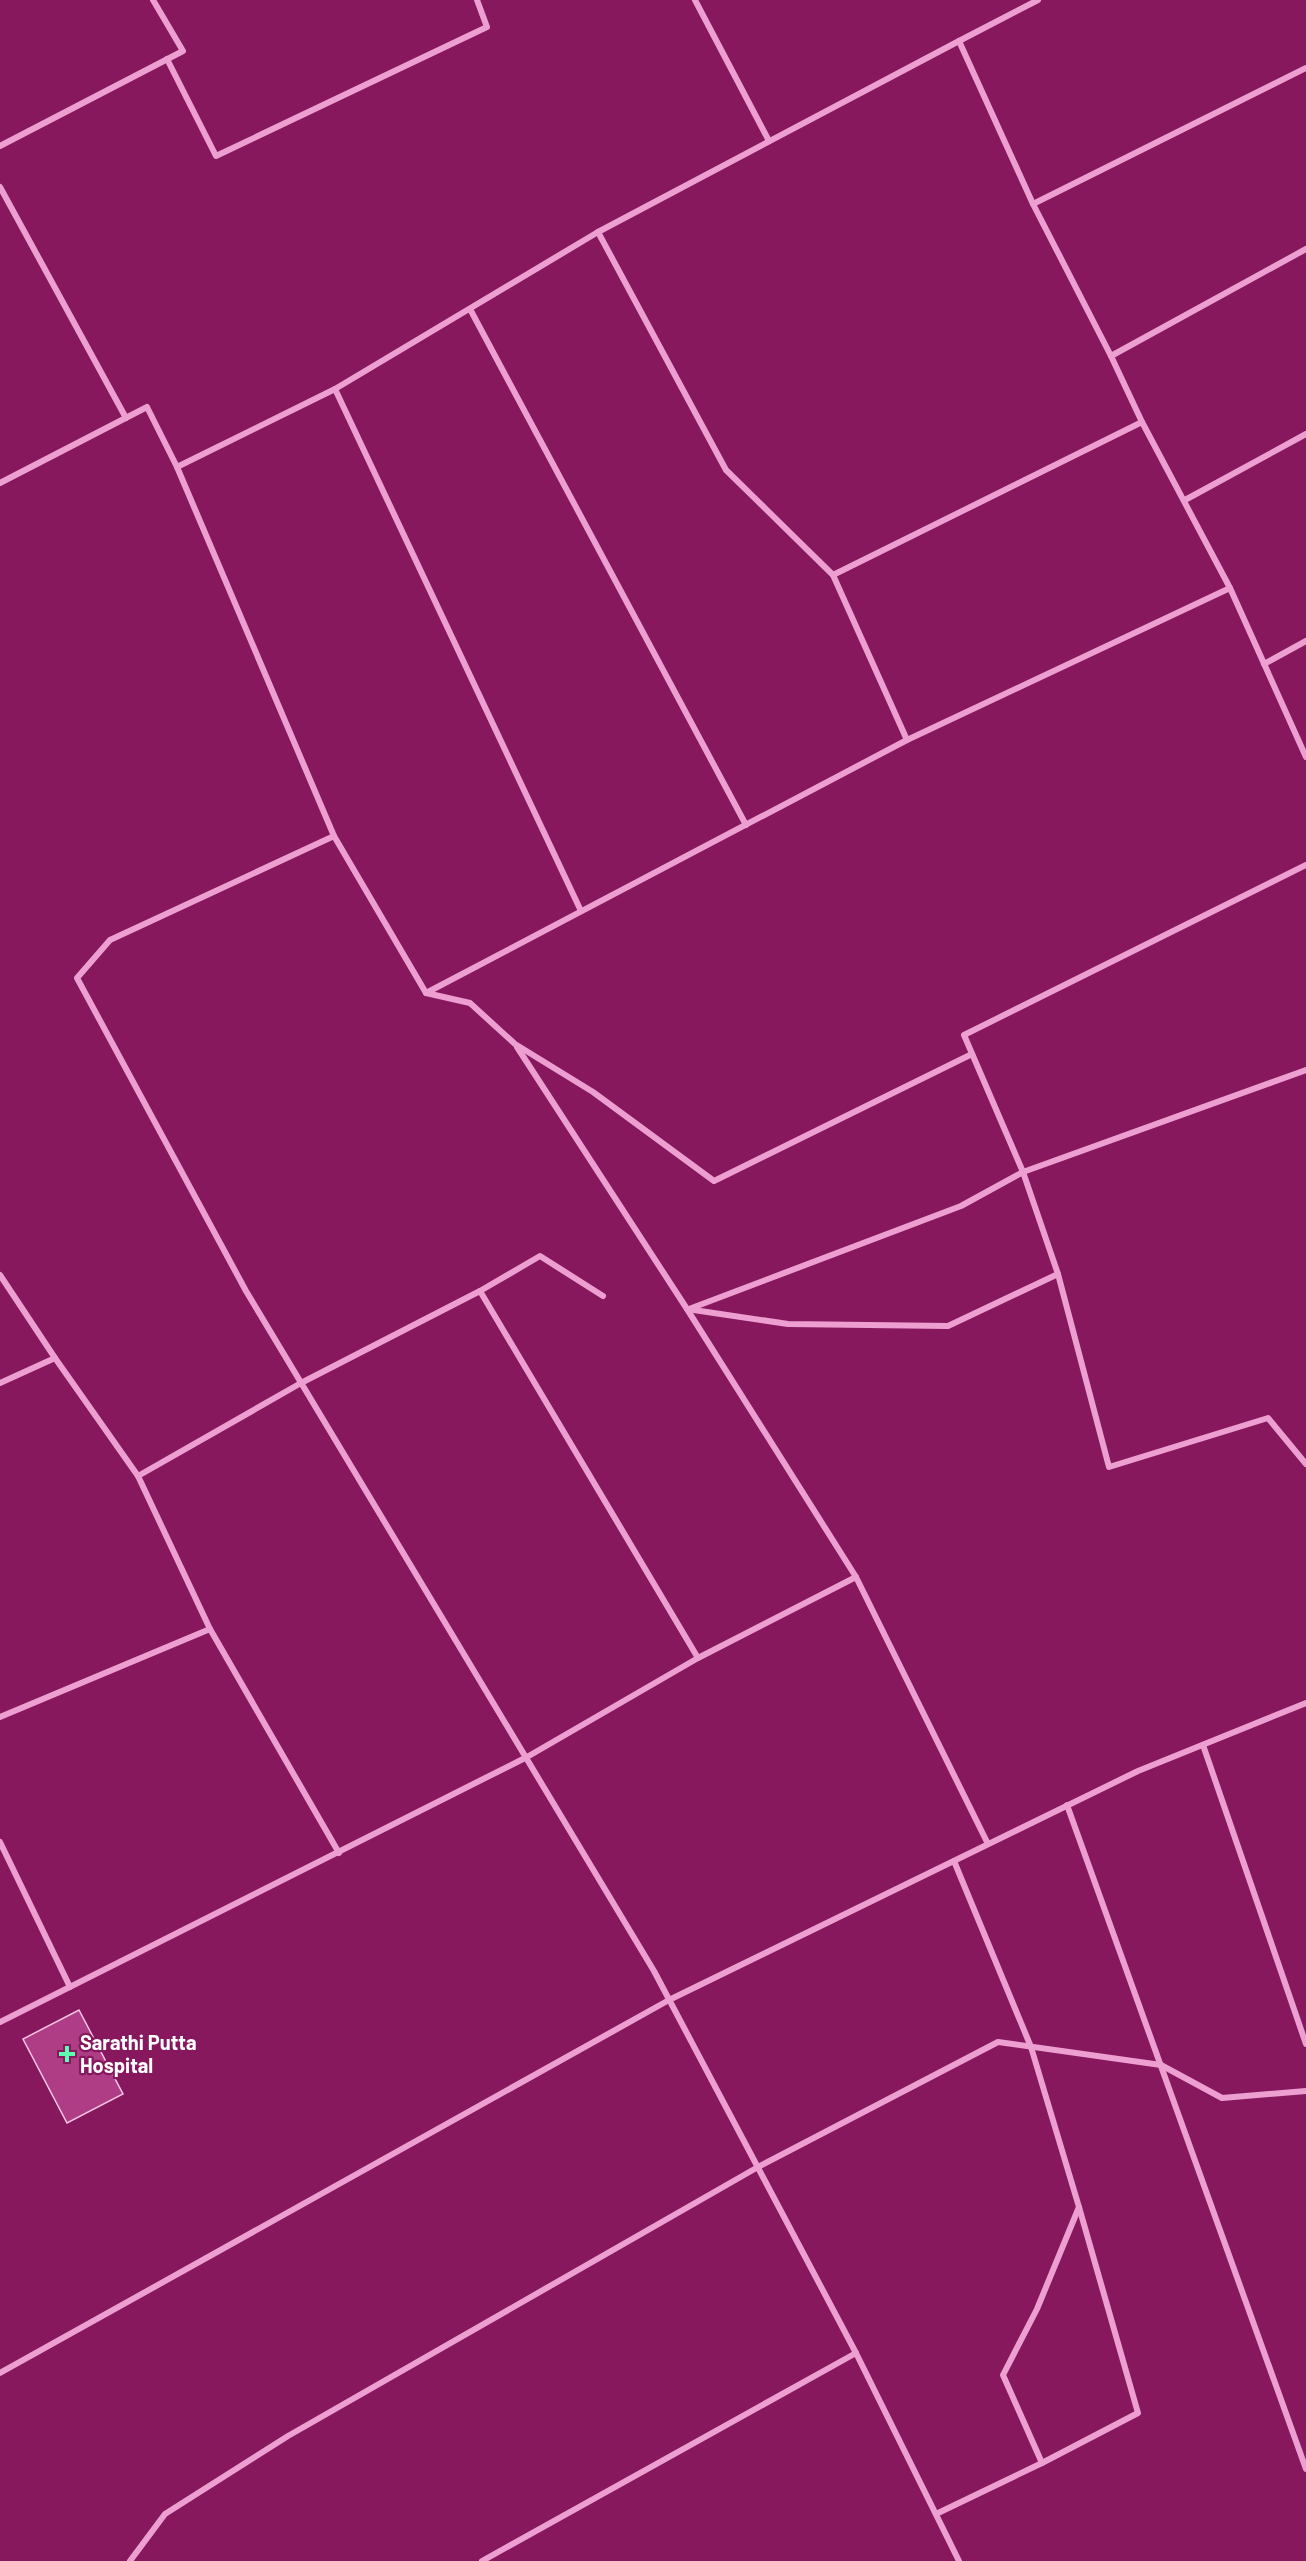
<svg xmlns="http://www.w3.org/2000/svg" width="1306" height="2561" viewBox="0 0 1306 2561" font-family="Barlow,sans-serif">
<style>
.building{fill:#ae3d86;stroke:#f9c5e7;stroke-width:1.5}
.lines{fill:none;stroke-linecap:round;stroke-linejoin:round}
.street{stroke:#ed9fd1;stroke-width:6}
.poi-dot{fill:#5bffb0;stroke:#87185e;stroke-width:2}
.labels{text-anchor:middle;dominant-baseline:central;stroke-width:4.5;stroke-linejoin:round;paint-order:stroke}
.poi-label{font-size:20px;font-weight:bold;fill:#fff;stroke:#87185e;text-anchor:start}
</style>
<rect width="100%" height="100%" fill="#87185e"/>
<!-- building -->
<polygon class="building" points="79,2010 123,2094 67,2123 23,2039"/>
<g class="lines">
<!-- street -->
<g class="street">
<polyline points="695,0 769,141"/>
<polyline points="1038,0 959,41 1033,204 1111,356 1142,422 1230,588"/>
<polyline points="167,59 216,156 487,27 477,0"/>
<polyline points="0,146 183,51 153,0"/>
<polyline points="0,187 126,418"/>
<polyline points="1033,204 1306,68"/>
<polyline points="470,309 746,825"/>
<polyline points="1111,356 1306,249"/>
<polyline points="335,389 581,911"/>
<polyline points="0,483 147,407 177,467"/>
<polyline points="1185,500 1306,434"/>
<polyline points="833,575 1142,422"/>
<polyline points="1264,664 1306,641"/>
<polyline points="907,740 833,575 726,470 598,232 959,41"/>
<polyline points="334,836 177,467 335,389 598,232"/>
<polyline points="426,993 470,1003 515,1044 593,1092 714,1181 972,1054"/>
<polyline points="517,1047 687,1309 856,1577"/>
<polyline points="1058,1274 1109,1467 1268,1418 1306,1464"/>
<polyline points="0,1275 55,1358"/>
<polyline points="480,1291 540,1256 603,1296"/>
<polyline points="687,1309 788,1324 948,1326 1058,1274 1023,1172 964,1035 1306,865"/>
<polyline points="689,1309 961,1206 1023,1172 1306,1070"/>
<polyline points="0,1383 55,1358 138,1476 301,1383 480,1291 698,1658 856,1577 988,1844"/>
<polyline points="138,1476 210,1629"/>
<polyline points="0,1717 210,1629 339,1853"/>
<polyline points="1203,1745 1306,2044"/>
<polyline points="1067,1805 1306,2469"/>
<polyline points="0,1842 70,1987"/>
<polyline points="0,2022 527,1757 698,1658"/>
<polyline points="0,2373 669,2000 1138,1771 1306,1703"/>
<polyline points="1042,2463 1138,2413 1079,2207"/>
<polyline points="936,2514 1042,2463 1003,2375 1037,2309 1079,2207 1031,2047 954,1861"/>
<polyline points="130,2561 165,2514 288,2436 758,2167 998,2042 1161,2065 1222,2098 1306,2091"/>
<polyline points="482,2561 856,2353"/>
<polyline points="959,2561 856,2353 654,1971 246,1291 77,978 110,940 334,836 426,993 907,740 1230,588 1306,757"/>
</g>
</g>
<!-- markers -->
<path class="poi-dot" d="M64 2045h6v6h6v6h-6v6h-6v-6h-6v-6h6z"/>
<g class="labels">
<!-- poi labels -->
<g class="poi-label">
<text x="80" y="2042">Sarathi Putta<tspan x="80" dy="23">Hospital</tspan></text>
</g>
</g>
</svg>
